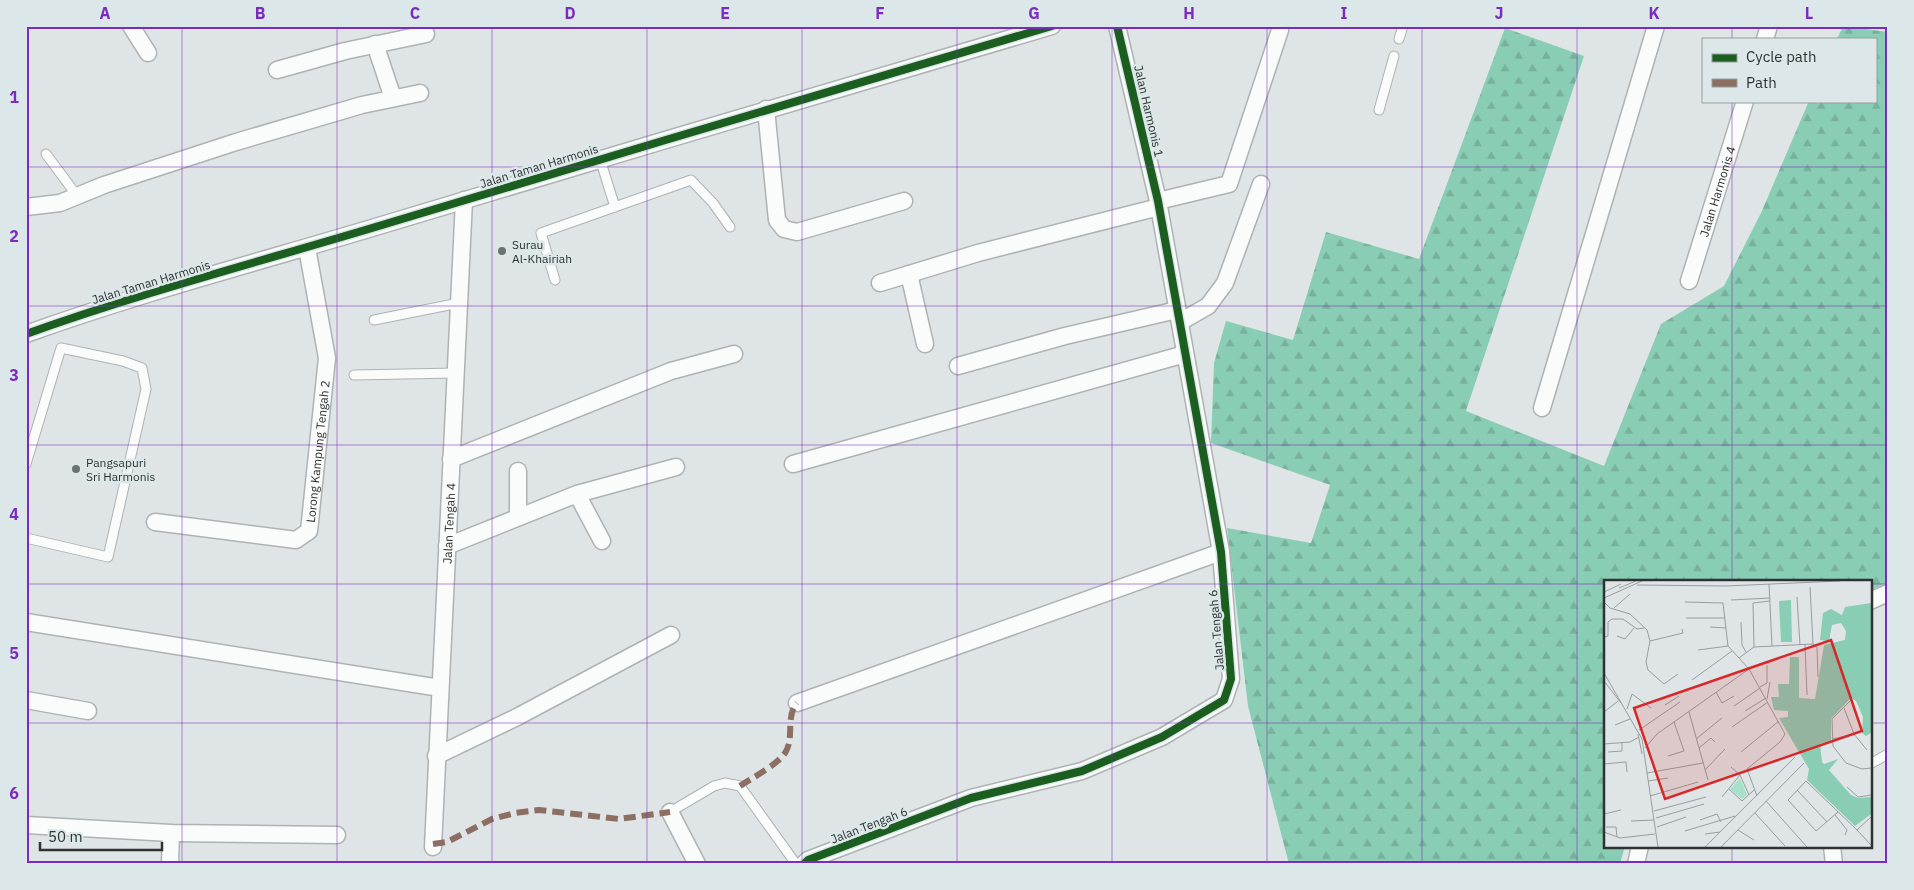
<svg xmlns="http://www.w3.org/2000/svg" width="1914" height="890" viewBox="0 0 1914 890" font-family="'IBM Plex Sans',sans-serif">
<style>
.forest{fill:url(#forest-firs)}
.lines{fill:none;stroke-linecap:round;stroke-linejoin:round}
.lane-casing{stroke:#aeb2b3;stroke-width:11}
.street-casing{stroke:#aeb2b3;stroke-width:19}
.lane{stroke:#fafbfb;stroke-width:9}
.street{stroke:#fafbfb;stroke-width:16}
.quiet{stroke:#8d6e63;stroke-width:6;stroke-dasharray:12 6;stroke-linecap:butt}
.cycleway-casing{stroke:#dce7e9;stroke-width:11}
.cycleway{stroke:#1b5e20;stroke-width:8}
.grid{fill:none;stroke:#7b2cbf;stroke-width:1;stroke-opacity:0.55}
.poi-dot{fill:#6c7171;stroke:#dce7e9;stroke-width:2}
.labels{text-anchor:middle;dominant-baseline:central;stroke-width:5;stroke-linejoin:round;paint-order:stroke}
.street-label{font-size:12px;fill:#2e3232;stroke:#dce7e9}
.poi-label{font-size:12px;fill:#2e3232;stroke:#dce7e9;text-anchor:start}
.inset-road{fill:none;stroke:#989d9e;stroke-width:1}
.view{fill:#d62828;fill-opacity:0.15;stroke:#d62828;stroke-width:2.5}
.inset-edge{fill:none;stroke:#2e3232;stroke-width:2.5}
.neatline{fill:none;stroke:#7b2cbf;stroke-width:2}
.grid-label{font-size:16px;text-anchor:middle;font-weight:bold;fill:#7b2cbf}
</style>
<defs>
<pattern id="forest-firs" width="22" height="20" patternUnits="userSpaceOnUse" patternTransform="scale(1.25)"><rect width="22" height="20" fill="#89cdb4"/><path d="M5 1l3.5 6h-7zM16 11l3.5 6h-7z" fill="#77b09b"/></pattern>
</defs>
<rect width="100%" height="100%" fill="#dfe5e6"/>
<!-- forest -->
<polygon class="forest" points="1843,26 1888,32 1888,582 1870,591 1870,581 1605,581 1605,846 1625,846 1620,864 1289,864 1248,706 1227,528 1311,543 1330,485 1211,443 1214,363 1226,321 1293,340 1326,232 1419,259 1505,28 1584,56 1466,411 1604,466 1661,324 1724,286 1761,213 1809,101 1875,101 1875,39 1837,39"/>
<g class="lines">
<defs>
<g id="lane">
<polyline points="1399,39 1403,26"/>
<polyline points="1379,110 1394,56"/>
<polyline points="46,154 78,197"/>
<polyline points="600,159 615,207"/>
<polyline points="555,280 541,233 691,180 713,203 730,227"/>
<polyline points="374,320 459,303"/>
<polyline points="354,375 456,373"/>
<polyline points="26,464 61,348 123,361 142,368 146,389 108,557 26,538"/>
<polyline points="1870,764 1888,754"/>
<polyline points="670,812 714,786 725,783 740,786 796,864"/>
</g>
<g id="street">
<polyline points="131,26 148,53"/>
<polyline points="1765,39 1769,26"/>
<polyline points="375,44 393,98"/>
<polyline points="277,70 345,51 426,34"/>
<polyline points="766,109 777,220 784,229 797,232 904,201"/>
<polyline points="1158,201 1229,184 1280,30"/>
<polyline points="26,207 60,203 104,185 236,142 362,105 420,93"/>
<polyline points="909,274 925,344"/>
<path id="s1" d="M1689,281L1745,101"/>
<polyline points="880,283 978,253 1159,207"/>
<polyline points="1180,322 1208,306 1225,283 1261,184"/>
<path d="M26,334C146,291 270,259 392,222C612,156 831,90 1052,26"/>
<polyline points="958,366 1065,336 1177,310"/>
<polyline points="1542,408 1656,26"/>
<polyline points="451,459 671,371 734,354"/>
<polyline points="793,464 1185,354"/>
<polyline points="577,494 676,467"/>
<polyline points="518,517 518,471"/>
<path id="s2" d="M155,522L296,540L309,531L327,358L307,248"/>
<polyline points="447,546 577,494 602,541"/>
<polyline points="1870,601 1888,593"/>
<polyline points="26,622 440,688"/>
<polyline points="26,700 88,711"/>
<polyline points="797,703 1221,552"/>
<polyline points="436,756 517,717 671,635"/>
<polyline points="670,812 697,864"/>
<polyline points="26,825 171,833 337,835"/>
<polyline points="1832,846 1834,864"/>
<path id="s3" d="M433,847L464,200"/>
<polyline points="170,864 171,833"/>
<polyline points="804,864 808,860 971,798 1082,771 1162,737 1224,700 1231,679 1221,552 1158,201 1117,26"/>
<polyline points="1636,864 1640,846"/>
</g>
</defs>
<!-- lane casing -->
<use href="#lane" class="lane-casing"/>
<!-- street casing -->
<use href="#street" class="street-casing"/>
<!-- lane -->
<use href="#lane" class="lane"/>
<!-- street -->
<use href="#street" class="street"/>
<!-- quiet -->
<g class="quiet">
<path d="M740,786C752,778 777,765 785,753C795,738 785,717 797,703"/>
<polyline points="433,844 447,842 492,819 515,813 539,810 619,819 670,812"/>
</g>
<defs>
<g id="cycleway">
<path d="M26,334C146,291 270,259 392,222C612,156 831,90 1052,26"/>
<polyline points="804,864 808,860 971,798 1082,771 1162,737 1224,700 1231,679 1221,552 1158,201 1117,26"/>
</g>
</defs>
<!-- cycleway casing -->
<use href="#cycleway" class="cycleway-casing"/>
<!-- cycleway -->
<use href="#cycleway" class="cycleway"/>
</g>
<!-- grid -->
<path class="grid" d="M182,26V864M337,26V864M492,26V864M647,26V864M802,26V864M957,26V864M1112,26V864M1267,26V864M1422,26V864M1577,26V864M1732,26V39M1732,101V581M26,167H1888M26,306H1888M26,445H1888M26,584H1605M1870,584H1888M26,723H1605M1870,723H1888M1732,846V864"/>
<!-- markers -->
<g class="poi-dot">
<circle cx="502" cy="251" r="5"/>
<circle cx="76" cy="469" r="5"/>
</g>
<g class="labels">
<!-- street labels -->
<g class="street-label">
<text transform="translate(1149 111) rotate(77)">Jalan Harmonis 1</text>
<text transform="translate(539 166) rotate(-17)">Jalan Taman Harmonis</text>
<text stroke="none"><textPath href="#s1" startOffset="94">Jalan Harmonis 4</textPath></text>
<text transform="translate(151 282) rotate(-17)">Jalan Taman Harmonis</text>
<text stroke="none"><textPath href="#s2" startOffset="238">Lorong Kampung Tengah 2</textPath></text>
<text stroke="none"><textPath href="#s3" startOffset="324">Jalan Tengah 4</textPath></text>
<text transform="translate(1216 630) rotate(-95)">Jalan Tengah 6</text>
<text transform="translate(869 825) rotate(-21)">Jalan Tengah 6</text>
</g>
<!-- poi labels -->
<g class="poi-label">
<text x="512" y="244">Surau<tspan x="512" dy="14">Al-Khairiah</tspan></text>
<text x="86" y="462">Pangsapuri<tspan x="86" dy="14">Sri Harmonis</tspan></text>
</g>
</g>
<!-- overview -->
<g transform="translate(1604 580)">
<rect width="268" height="268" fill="#dfe5e6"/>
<path d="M136,198L143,215L138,219L126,209Z" fill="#a8e1ca"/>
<path d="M187,20L188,62H177L175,21ZM267,23V153L262,156L258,153L259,137L252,121L247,118L227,139V161L216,164L218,182L220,184L234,179L225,190L247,215L254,218L267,217V234L251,246L203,200L205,189L175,138L184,137V131L170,130L167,117H175L174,104H185L186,77H195V118L211,119L220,65L241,60L242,51L237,43L228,45L225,61L216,60L219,33L227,29L238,35L241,27Z" fill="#89cdb4"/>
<path class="inset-road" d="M165,4L168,66M33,5L122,6L236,1M206,7L209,64M15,8L32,1M0,12L17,4M193,17L196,65M0,18L38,1M127,20L166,18M0,22L6,28L26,34L43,50L46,61L42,82L44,90L60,104L74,94M81,22L119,23L124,66L145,89L181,154L176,162L143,189L153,216M10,28L26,14M82,38H121M137,42L138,65L142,72M106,47L122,48M13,56L21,59L30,48M0,57L4,56V42L8,39H19L33,49L40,48M46,61L79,53L78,49M209,64L213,67L214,97M201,65L203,115M150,67L149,23L166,21M94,70L124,66M135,78L150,67L209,64M0,93L38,159L54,267M88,100L128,71M0,101L17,123M156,107L163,103V85M112,112L118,123L130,116M163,119L166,102M247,120L228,139L229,166L242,183L258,189L267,188M61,125L75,116M130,126L156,108M240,128L250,154L263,170M23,129L28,114L47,128M141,131L162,118M0,132L14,121M85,132L104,200M11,145L26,139M128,147L164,122M35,150L76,122M34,154L38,174M92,159L118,138M229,159L250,154M0,164L26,162L35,157M41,168L53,154L145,89M95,168L107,158L111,162M4,172L18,171V162M137,172L175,141M64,176L80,171L70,142M0,184L22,182L23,192M127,187L136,195L145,215M101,190L121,169M43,193L99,183M44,201L64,198M243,207L254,217L267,215M125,209L138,221L150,210M193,210L223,242M46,216L94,202M118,217L136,195M162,221L203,267M50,231L102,217M234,232L212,251L184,220L202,201L253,250L267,265M151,233L181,266M0,234L17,230M231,235L243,250L241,255M52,238L100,224M96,240L113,234L117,242M27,241L50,240M2,247H12L13,257M53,247L82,237M134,250L150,260M253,250L267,237M81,251L131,236M0,252L16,258L51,254M101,254L116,252M101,267L191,177M117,267L200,183"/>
<path class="view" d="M227,60L258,151L61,219L30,128Z"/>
<rect width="268" height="268" class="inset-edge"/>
</g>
<!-- border -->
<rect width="1914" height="890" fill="none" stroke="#dce7e9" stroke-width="55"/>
<!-- legend -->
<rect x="1702" y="38" width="175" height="65" fill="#dce7e9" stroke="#969fa0"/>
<rect x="1712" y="54" width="25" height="8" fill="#1b5e20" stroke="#969fa0"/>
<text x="1746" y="62" font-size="15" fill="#2e3232">Cycle path</text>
<rect x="1712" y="79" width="25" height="8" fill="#8d6e63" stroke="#969fa0"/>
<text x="1746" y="88" font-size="15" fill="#2e3232">Path</text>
<!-- scale -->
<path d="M40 842v8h122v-8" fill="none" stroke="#2e3232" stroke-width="2.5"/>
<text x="48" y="842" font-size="15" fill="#2e3232" stroke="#dce7e9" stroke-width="4" paint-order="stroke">50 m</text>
<rect x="28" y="28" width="1858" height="834" class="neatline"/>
<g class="grid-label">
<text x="105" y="19">A</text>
<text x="260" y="19">B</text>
<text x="415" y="19">C</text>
<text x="570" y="19">D</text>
<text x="725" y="19">E</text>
<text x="880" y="19">F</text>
<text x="1034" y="19">G</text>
<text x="1189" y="19">H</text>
<text x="1344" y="19">I</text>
<text x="1499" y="19">J</text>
<text x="1654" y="19">K</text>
<text x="1809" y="19">L</text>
<text x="14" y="103">1</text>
<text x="14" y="242">2</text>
<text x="14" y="381">3</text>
<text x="14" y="520">4</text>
<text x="14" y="659">5</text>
<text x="14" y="799">6</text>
</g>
</svg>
